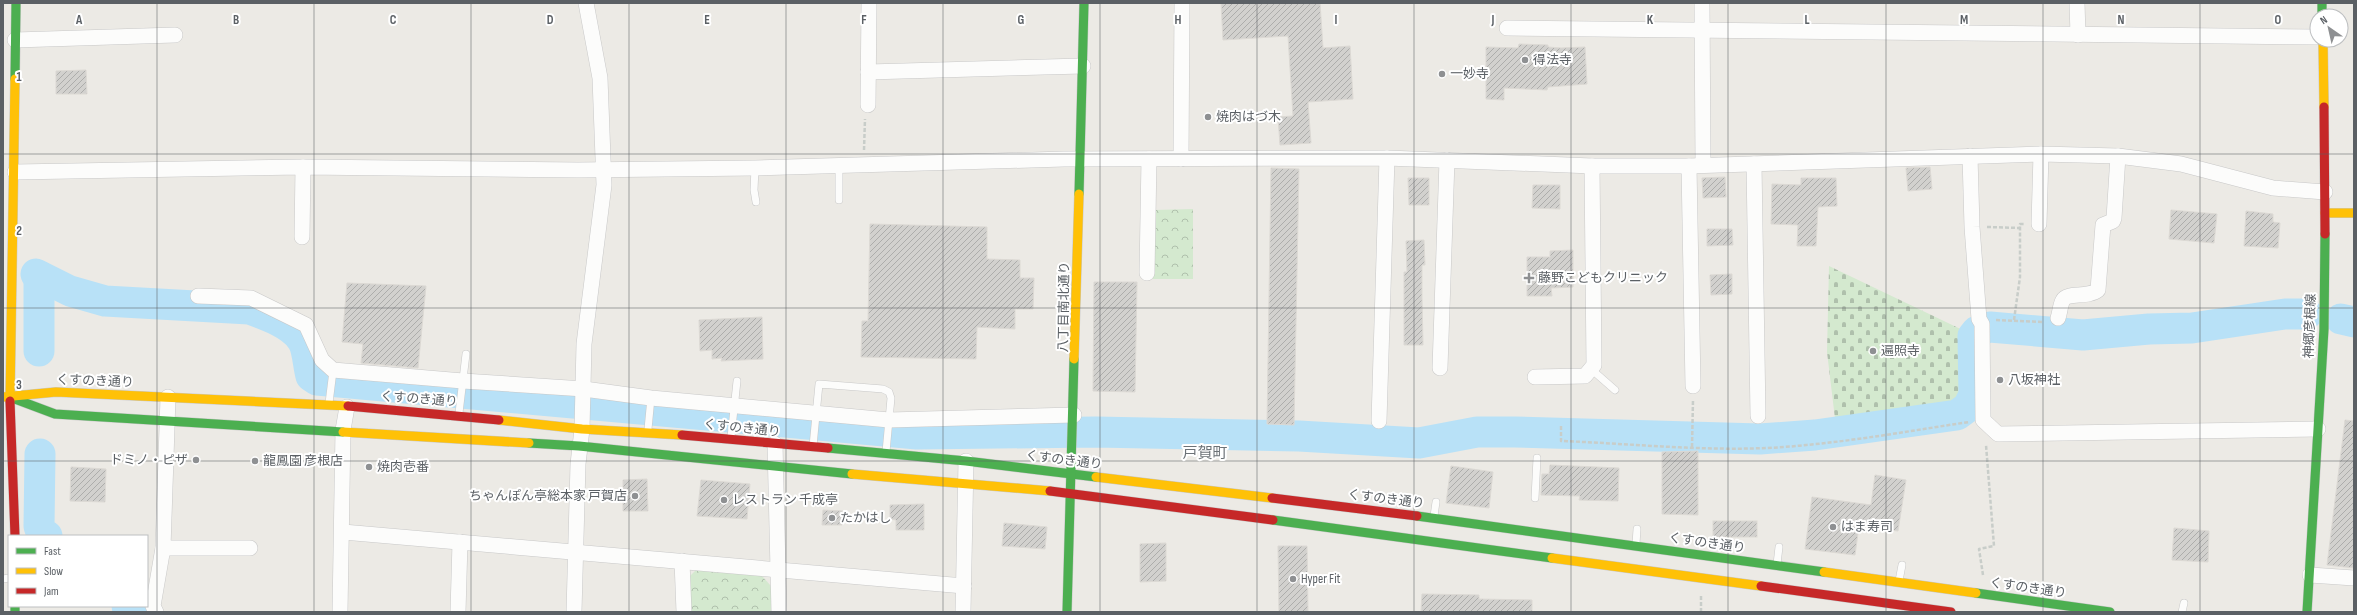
<svg xmlns="http://www.w3.org/2000/svg" width="2357" height="615" viewBox="0 0 2357 615" font-family="'Sofia Sans Condensed','Noto Sans JP',sans-serif">
<style>
.cemetery{fill:url(#cemetery-stones)}
.park{fill:url(#park-crowns)}
.lines{fill:none;stroke-linecap:round;stroke-linejoin:round}
.river{stroke:#b8e1f7;stroke-width:31}
.building{fill:url(#building-hatch);stroke:#dcd9d4}
.lane-casing{stroke:#c8c8c8;stroke-width:8}
.street-casing{stroke:#c8c8c8;stroke-width:16}
.fast-casing{stroke:#c8c8c8;stroke-width:10}
.slow-casing{stroke:#c8c8c8;stroke-width:10}
.jam-casing{stroke:#c8c8c8;stroke-width:10}
.path{stroke:#c8cdc9;stroke-width:2.5;stroke-dasharray:4 2;stroke-linecap:butt}
.lane{stroke:#fcfcfb;stroke-width:7}
.street{stroke:#fcfcfb;stroke-width:15}
.fast{stroke:#4caf50;stroke-width:9}
.slow{stroke:#ffc107;stroke-width:9}
.jam{stroke:#c62828;stroke-width:9}
.grid{fill:none;stroke:#5b6065;stroke-width:1;stroke-opacity:0.55}
.poi-dot{fill:#8e9092;stroke:#fff;stroke-width:1.5}
.labels{text-anchor:middle;dominant-baseline:central;stroke-width:4;stroke-linejoin:round;paint-order:stroke}
.poi-label{font-size:13px;fill:#5b6065;stroke:#fff;text-anchor:start}
.street-label{font-size:13px;fill:#5b6065;stroke:#fff}
.quarter-label{font-size:15px;fill:#6c7277;stroke:#fff}
.grid-label{font-size:13px;text-anchor:middle;font-weight:bold;fill:#5b6065;stroke:#fff;stroke-width:4;stroke-linejoin:round;paint-order:stroke}
</style>
<defs>
<pattern id="cemetery-stones" width="16" height="16" patternUnits="userSpaceOnUse"><rect width="16" height="16" fill="#d4e9cf"/><path d="M2 7V4a2 2 0 0 1 4 0v3zM10 15v-3a2 2 0 0 1 4 0v3z" fill="#afc0ac"/></pattern>
<pattern id="park-crowns" width="20" height="18" patternUnits="userSpaceOnUse"><rect width="20" height="18" fill="#d4e9cf"/><path d="M2 6a3 3 0 1 1 6 0M12 15a3 3 0 1 1 6 0" fill="none" stroke="#afc0ac"/></pattern>
<pattern id="building-hatch" width="6" height="6" patternUnits="userSpaceOnUse"><rect width="6" height="6" fill="#d2d1ce"/><path d="M-1 1l2-2M0 6l6-6M5 7l2-2" fill="none" stroke="#adadab"/></pattern>
</defs>
<rect width="100%" height="100%" fill="#eceae5"/>
<!-- cemetery -->
<polygon class="cemetery" points="1829,266 1971,334 1965,340 1969,397 1958,409 1836,427 1827,352"/>
<!-- park -->
<g class="park">
<polygon points="1193,209 1193,279 1153,279 1153,210"/>
<polygon points="696,570 762,576 771,586 772,612 690,612 689,577"/>
</g>
<g class="lines">
<!-- river -->
<g class="river">
<path d="M36,274L70,291L105,301L249,309C266,315 292,324 302,340C308,349 308,366 311,376L317,380L917,434L1096,432L1299,436L1419,443L1477,432H1515L1760,439L1815,435L1957,415L1968,407L1974,395L1973,336L1977,331L1990,327L2083,335L2149,329L2192,328L2285,314H2307"/>
<polyline points="2341,319 2354,322"/>
<polyline points="39,351 39,276"/>
<polyline points="40,454 39,526 41,532 47,536"/>
<polyline points="127,606 132,612"/>
</g>
</g>
<!-- building -->
<g class="building">
<polygon points="1221,3 1320,3 1323,48 1350,46 1353,99 1308,102 1311,143 1280,145 1278,117 1293,116 1288,36 1223,40"/>
<polygon points="1519,44 1548,45 1548,47 1561,48 1585,47 1587,84 1548,87 1547,90 1504,88 1504,100 1486,99 1486,47 1518,48"/>
<polygon points="86,70 87,94 56,94 56,71"/>
<polygon points="1930,167 1932,189 1908,191 1906,168"/>
<polygon points="1271,168 1299,169 1294,425 1267,424"/>
<polygon points="1725,177 1726,197 1703,198 1702,178"/>
<polygon points="1408,178 1429,178 1429,205 1409,205"/>
<polygon points="1801,178 1836,178 1837,206 1818,207 1816,246 1797,246 1798,225 1771,224 1772,184 1801,185"/>
<polygon points="1533,185 1560,185 1560,209 1532,208"/>
<polygon points="2171,210 2217,214 2214,243 2169,239"/>
<polygon points="2246,211 2273,214 2273,222 2280,223 2278,248 2244,246"/>
<polygon points="870,224 987,227 987,259 1020,260 1020,278 1034,278 1033,309 1015,309 1015,329 977,327 976,359 861,357 862,321 868,321"/>
<polygon points="1707,229 1732,229 1733,245 1707,246"/>
<polygon points="1424,240 1425,265 1422,265 1422,298 1423,345 1404,345 1404,272 1407,272 1406,241"/>
<polygon points="1573,250 1573,287 1551,288 1552,296 1527,296 1527,257 1550,257 1550,251"/>
<polygon points="1732,274 1732,294 1711,295 1710,275"/>
<polygon points="1094,282 1137,282 1135,392 1093,391"/>
<polygon points="347,283 426,286 418,368 361,363 363,344 342,342"/>
<polygon points="762,317 763,359 721,361 722,358 712,359 712,350 700,351 699,320"/>
<polygon points="2345,420 2354,421 2354,568 2327,565"/>
<polygon points="1698,451 1698,515 1662,514 1662,452"/>
<polygon points="1550,465 1619,468 1618,501 1579,500 1580,496 1541,495 1542,474 1549,474"/>
<polygon points="1451,466 1493,472 1489,508 1446,503"/>
<polygon points="71,467 106,469 105,502 70,501"/>
<polygon points="1875,475 1906,480 1898,531 1859,526 1855,555 1805,549 1812,497 1871,505"/>
<polygon points="647,479 648,511 623,511 623,480"/>
<polygon points="701,480 750,484 747,519 697,516"/>
<polygon points="924,504 924,530 896,530 896,520 890,519 890,505"/>
<polygon points="823,510 843,511 842,525 822,525"/>
<rect x="1713" y="521" width="44" height="16"/>
<polygon points="1004,523 1047,527 1045,549 1002,546"/>
<polygon points="2174,528 2209,531 2208,562 2172,560"/>
<polygon points="1166,543 1166,581 1140,582 1140,544"/>
<polygon points="1278,546 1307,546 1308,612 1279,612"/>
<polygon points="1422,594 1479,595 1479,599 1532,600 1532,612 1421,612"/>
</g>
<g class="lines">
<defs>
<g id="lane">
<polyline points="755,168 754,190 756,202"/>
<polyline points="839,200 839,165"/>
<polyline points="1591,369 1615,390"/>
<polyline points="329,403 333,371"/>
<polyline points="459,413 466,354"/>
<polyline points="648,429 651,398"/>
<polyline points="731,437 737,381"/>
<polyline points="813,446 819,384 883,389 889,392 891,398 886,452"/>
<polyline points="1535,498 1537,458"/>
<polyline points="1434,516 1436,502"/>
<polyline points="1636,544 1637,529"/>
<polyline points="1777,564 1779,547"/>
<polyline points="3,579 9,578"/>
<polyline points="1899,581 1902,565"/>
<polyline points="2182,612 2184,603"/>
</g>
<g id="street">
<polyline points="1702,3 1703,165"/>
<polyline points="2077,3 2078,35"/>
<polyline points="1507,28 2317,37"/>
<polyline points="15,40 175,35"/>
<polyline points="868,72 1083,66"/>
<polyline points="868,105 869,3"/>
<polyline points="1970,156 1972,227 1979,319 1982,324 1983,420 1998,434 2318,429"/>
<polyline points="1181,159 1182,3"/>
<polyline points="1754,164 1758,416"/>
<polyline points="1689,166 1693,386"/>
<polyline points="15,172 303,167 578,170 755,168 1064,159 1387,158 1592,166 1689,166 2041,154 2118,156 2181,164 2273,188 2325,192"/>
<polyline points="2039,224 2041,154"/>
<polyline points="302,237 303,167"/>
<polyline points="1147,273 1149,159"/>
<polyline points="198,296 251,298 306,325 322,360 333,370 463,381 584,389 651,398 889,420 1074,415"/>
<path d="M2058,318C2060,313 2060,305 2063,300C2067,292 2088,298 2098,290L2103,225L2113,221L2114,218L2118,156"/>
<polyline points="1440,368 1447,160"/>
<polyline points="1535,377 1585,376 1594,365 1592,166"/>
<polyline points="1379,421 1387,158"/>
<polyline points="775,444 779,612"/>
<polyline points="343,532 964,586"/>
<polyline points="163,548 250,548"/>
<polyline points="682,561 684,612"/>
<polyline points="2310,575 2354,578"/>
<polyline points="156,612 153,606 163,548 168,397"/>
<polyline points="340,612 343,430 347,407"/>
<polyline points="458,612 460,542"/>
<polyline points="574,612 578,464 582,429 584,344 604,185 600,78 586,3"/>
<polyline points="963,612 966,461"/>
</g>
<g id="fast">
<polyline points="2322,3 2322,16"/>
<polyline points="15,79 16,3"/>
<polyline points="1079,194 1084,3"/>
<polyline points="15,399 55,414 343,432"/>
<polyline points="529,443 579,446 852,474"/>
<polyline points="828,448 966,461 1096,477"/>
<polyline points="1417,516 1824,572"/>
<polyline points="1273,520 1552,558"/>
<polyline points="1976,593 2110,612"/>
<polyline points="15,606 15,612"/>
<polyline points="1067,612 1074,359"/>
<polyline points="2307,612 2324,329 2325,234"/>
</g>
<g id="slow">
<polyline points="2323,40 2324,107"/>
<polyline points="2325,213 2354,213"/>
<polyline points="1074,359 1079,194"/>
<polyline points="3,397 56,392 348,406"/>
<polyline points="10,401 15,79"/>
<polyline points="499,420 582,429 682,435"/>
<polyline points="343,432 529,443"/>
<polyline points="852,474 1050,491"/>
<polyline points="1096,477 1272,498"/>
<polyline points="1552,558 1761,586"/>
<polyline points="1824,572 1976,593"/>
</g>
<g id="jam">
<polyline points="2324,107 2325,234"/>
<polyline points="10,401 15,536"/>
<polyline points="348,406 499,420"/>
<polyline points="682,435 828,448"/>
<polyline points="1050,491 1273,520"/>
<polyline points="1272,498 1417,516"/>
<polyline points="1761,586 1951,612"/>
</g>
</defs>
<!-- lane casing -->
<use href="#lane" class="lane-casing"/>
<!-- street casing -->
<use href="#street" class="street-casing"/>
<!-- fast casing -->
<use href="#fast" class="fast-casing"/>
<!-- slow casing -->
<use href="#slow" class="slow-casing"/>
<!-- jam casing -->
<use href="#jam" class="jam-casing"/>
<!-- path -->
<g class="path">
<polyline points="864,150 865,119"/>
<polyline points="1987,227 2020,228"/>
<polyline points="1996,320 2043,322"/>
<polyline points="2014,320 2020,277 2020,224 2025,224"/>
<path d="M1561,426V441C1642,444 1725,454 1806,445C1861,440 1915,430 1969,422"/>
<polyline points="1692,447 1693,400"/>
<polyline points="1983,575 1979,549 1994,546 1986,445"/>
<polyline points="1701,596 1701,612"/>
</g>
<!-- lane -->
<use href="#lane" class="lane"/>
<!-- street -->
<use href="#street" class="street"/>
<!-- fast -->
<use href="#fast" class="fast"/>
<!-- slow -->
<use href="#slow" class="slow"/>
<!-- jam -->
<use href="#jam" class="jam"/>
</g>
<!-- grid -->
<path class="grid" d="M157,3V612M314,3V612M471,3V612M629,3V612M786,3V612M943,3V612M1100,3V612M1257,3V612M1414,3V612M1571,3V612M1728,3V612M1886,3V612M2043,3V612M2200,3V612M3,154H2354M3,308H2354M3,461H2354"/>
<!-- markers -->
<g class="poi-dot">
<circle cx="1525" cy="60" r="4"/>
<circle cx="1442" cy="74" r="4"/>
<circle cx="1208" cy="117" r="4"/>
<path d="M1527 272h4v4h4v4h-4v4h-4v-4h-4v-4h4z"/>
<circle cx="1873" cy="351" r="4"/>
<circle cx="2000" cy="380" r="4"/>
<circle cx="196" cy="460" r="4"/>
<circle cx="255" cy="461" r="4"/>
<circle cx="369" cy="467" r="4"/>
<circle cx="635" cy="496" r="4"/>
<circle cx="724" cy="500" r="4"/>
<circle cx="832" cy="518" r="4"/>
<circle cx="1833" cy="527" r="4"/>
<circle cx="1293" cy="579" r="4"/>
</g>
<g class="labels">
<!-- poi labels -->
<g class="poi-label">
<text x="1533" y="60">得法寺</text>
<text x="1450" y="74">一妙寺</text>
<text x="1216" y="117">焼肉はづ木</text>
<text x="1538" y="278">藤野こどもクリニック</text>
<text x="1881" y="351">遍照寺</text>
<text x="2008" y="380">八坂神社</text>
<text x="188" y="460" text-anchor="end">ドミノ・ピザ</text>
<text x="263" y="461">龍鳳園 彦根店</text>
<text x="377" y="467">焼肉壱番</text>
<text x="627" y="496" text-anchor="end">ちゃんぽん亭総本家 戸賀店</text>
<text x="732" y="500">レストラン 千成亭</text>
<text x="840" y="518">たかはし</text>
<text x="1841" y="527">はま寿司</text>
<text x="1301" y="579">Hyper Fit</text>
</g>
<!-- street labels -->
<g class="street-label">
<text transform="translate(1064 307) rotate(-89)">八丁目南北通り</text>
<text transform="translate(2310 326) rotate(-88)">神郷彦根線</text>
<text transform="translate(95 381) rotate(2)">くすのき通り</text>
<text transform="translate(419 399) rotate(4)">くすのき通り</text>
<text transform="translate(742 428) rotate(6)">くすのき通り</text>
<text transform="translate(1064 460) rotate(7)">くすのき通り</text>
<text transform="translate(1386 499) rotate(7)">くすのき通り</text>
<text transform="translate(1707 543) rotate(8)">くすのき通り</text>
<text transform="translate(2028 588) rotate(8)">くすのき通り</text>
</g>
<!-- quarter labels -->
<g class="quarter-label">
<text x="1205" y="453">戸賀町</text>
</g>
</g>
<g class="grid-label">
<text x="79" y="24">A</text>
<text x="236" y="24">B</text>
<text x="393" y="24">C</text>
<text x="550" y="24">D</text>
<text x="707" y="24">E</text>
<text x="864" y="24">F</text>
<text x="1021" y="24">G</text>
<text x="1178" y="24">H</text>
<text x="1336" y="24">I</text>
<text x="1493" y="24">J</text>
<text x="1650" y="24">K</text>
<text x="1807" y="24">L</text>
<text x="1964" y="24">M</text>
<text x="2121" y="24">N</text>
<text x="2278" y="24">O</text>
<text x="19" y="81">1</text>
<text x="19" y="235">2</text>
<text x="19" y="389">3</text>
</g>
<!-- border -->
<rect width="2357" height="615" fill="none" stroke="#5b6065" stroke-width="8"/>
<!-- legend -->
<rect x="8" y="535" width="140" height="72" fill="#ffffff" stroke="#bdbfc1"/>
<rect x="16" y="548" width="20" height="6" fill="#4caf50" stroke="#bdbfc1"/>
<text x="44" y="555" font-size="12" fill="#5b6065">Fast</text>
<rect x="16" y="568" width="20" height="6" fill="#ffc107" stroke="#bdbfc1"/>
<text x="44" y="575" font-size="12" fill="#5b6065">Slow</text>
<rect x="16" y="588" width="20" height="6" fill="#c62828" stroke="#bdbfc1"/>
<text x="44" y="595" font-size="12" fill="#5b6065">Jam</text>
<!-- north arrow -->
<g transform="translate(2329 28) rotate(326)"><circle r="19" fill="#ffffff" stroke="#bdbfc1"/>
<path d="M0-3L7 15L0 10L-7 15Z" fill="#8e9092"/>
<text y="-6" font-size="11" font-weight="bold" text-anchor="middle" fill="#5b6065">N</text>
</g>
</svg>
